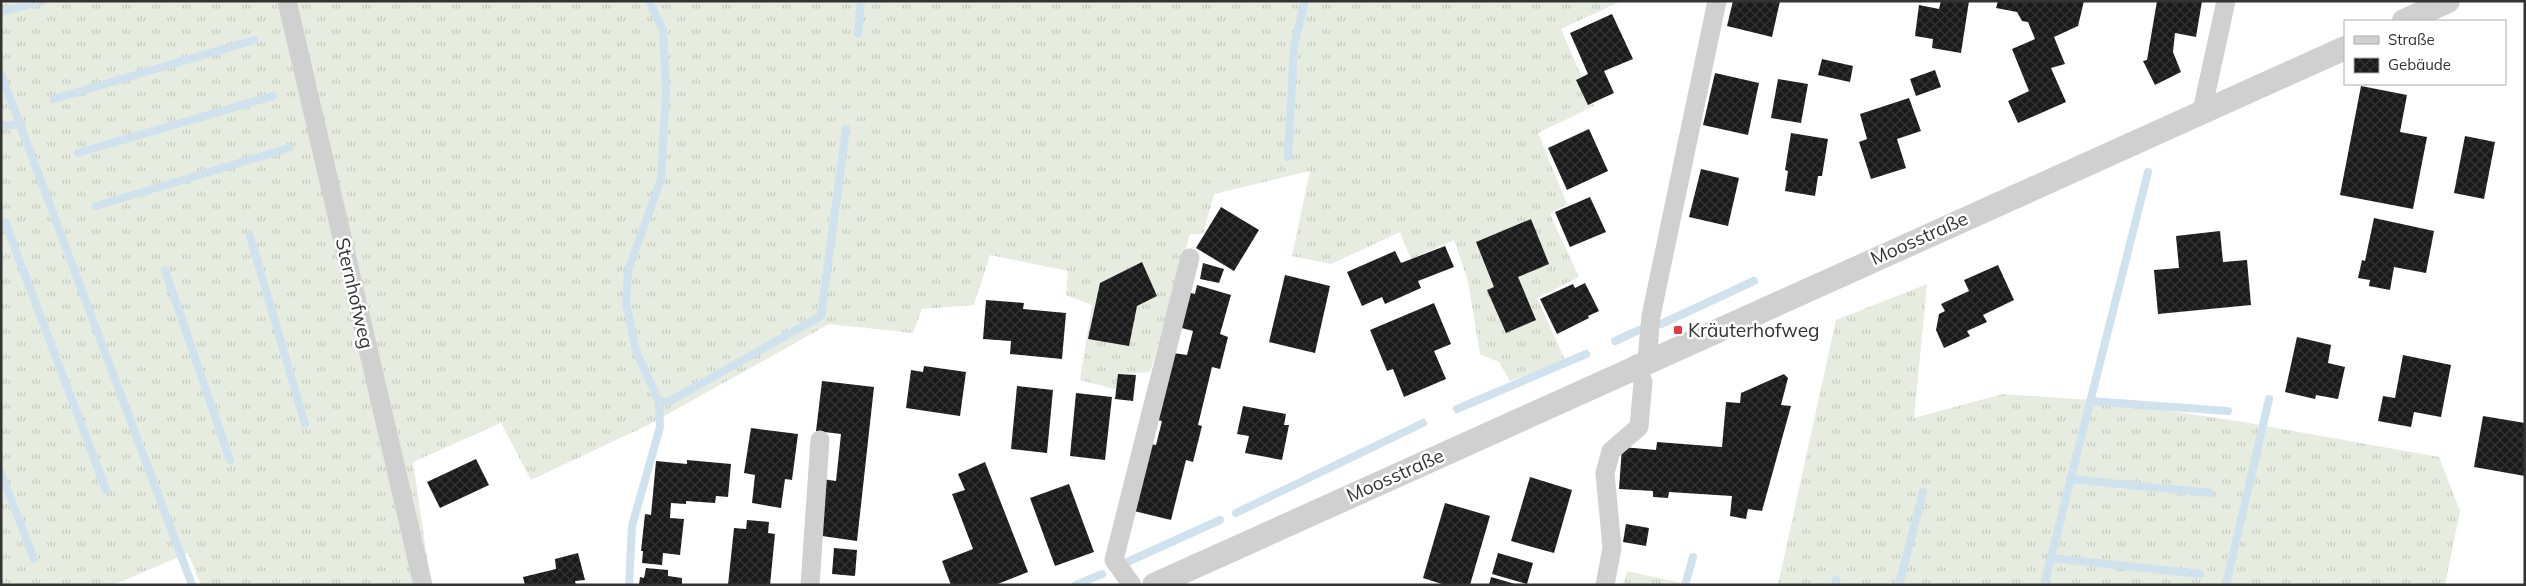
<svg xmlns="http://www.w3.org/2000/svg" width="2526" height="586" viewBox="0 0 2526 586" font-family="Mulish,sans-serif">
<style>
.grass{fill:url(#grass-tufts)}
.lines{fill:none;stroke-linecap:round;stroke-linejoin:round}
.stream{stroke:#cfe2ee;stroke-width:8}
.building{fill:url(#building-cross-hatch)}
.minor{stroke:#d0d0d0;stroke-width:19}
.tertiary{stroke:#d0d0d0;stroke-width:24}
.poi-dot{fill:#e63946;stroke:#fff;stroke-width:2}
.labels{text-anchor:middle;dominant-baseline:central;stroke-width:5;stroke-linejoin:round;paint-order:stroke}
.street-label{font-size:19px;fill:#333;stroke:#fff}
.poi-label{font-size:19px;fill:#333;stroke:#fff;text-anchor:start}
</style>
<defs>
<pattern id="grass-tufts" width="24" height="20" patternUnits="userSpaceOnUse" patternTransform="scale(1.25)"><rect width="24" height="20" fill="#e6ecdf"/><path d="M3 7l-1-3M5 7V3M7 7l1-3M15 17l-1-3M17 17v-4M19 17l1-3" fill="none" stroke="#c6cbc0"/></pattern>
<pattern id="building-cross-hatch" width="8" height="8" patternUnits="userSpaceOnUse" patternTransform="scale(1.25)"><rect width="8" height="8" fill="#1a1a1a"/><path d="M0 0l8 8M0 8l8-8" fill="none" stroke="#333"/></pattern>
</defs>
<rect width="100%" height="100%" fill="#fff"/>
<!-- grass -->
<g class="grass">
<polygon points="1,1 1622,1 1561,29 1594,106 1538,133 1567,204 1550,214 1579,277 1537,298 1565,360 1510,381 1499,362 1480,354 1468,281 1454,240 1411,259 1400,232 1331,264 1292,256 1310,171 1214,194 1203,234 1190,234 1150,372 1120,374 1118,390 1080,380 1092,305 1066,295 1068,271 990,255 974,305 922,309 913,333 829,324 650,424 531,480 501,423 413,462 431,585 201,585 188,553 113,585 1,585"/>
<polygon points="1927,284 1914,418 2003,394 2105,401 2243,422 2439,457 2460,511 2445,585 1778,585 1836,320"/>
<polygon points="1627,571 1691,585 1623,585"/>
</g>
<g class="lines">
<!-- stream -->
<g class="stream">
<polyline points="1,12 42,1"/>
<polyline points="858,34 861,1"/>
<polyline points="1,74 192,585"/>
<polyline points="54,99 254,40"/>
<polyline points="1,126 21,124"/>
<polyline points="78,153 273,96"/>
<polyline points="1288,157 1294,46 1305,1"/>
<polyline points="96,206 289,148"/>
<polyline points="5,222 106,490"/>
<polyline points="250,236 305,424"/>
<polyline points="165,270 230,460"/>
<polyline points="1661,324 1754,281"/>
<polyline points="1615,341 1639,330"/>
<polyline points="2090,401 2228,411"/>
<polyline points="659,402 670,401 821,316 846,129"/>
<polyline points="1457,409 1586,354"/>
<polyline points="1,473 34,559"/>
<polyline points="2070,479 2210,493"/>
<polyline points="1236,513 1423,423"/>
<polyline points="2051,558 2200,574"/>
<polyline points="1125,563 1220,520"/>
<polyline points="629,585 632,526 660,427 659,402 636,351 626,303 628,271 661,179 666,93 663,30 649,1"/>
<polyline points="1076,585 1102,574"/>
<polyline points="1685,585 1693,557"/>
<polyline points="1835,585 1836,580"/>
<polyline points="1899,585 1923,492"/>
<polyline points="2044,585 2148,172"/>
<polyline points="2226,585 2269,399"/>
</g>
</g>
<!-- building -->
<g class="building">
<polygon points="1733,1 1780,1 1772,37 1727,26"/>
<polygon points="1941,1 1969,1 1961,53 1932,48 1933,39 1915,36 1919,5 1939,9"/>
<polygon points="1998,1 2084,1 2078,26 2054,37 2065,64 2051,68 2066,102 2018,123 2008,101 2029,91 2012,49 2035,39 2028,22 2022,21 2017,12 1996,8"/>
<polygon points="2157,1 2202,1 2196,37 2175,33 2173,52 2181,72 2155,85 2143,61 2147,60"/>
<polygon points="1612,14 1633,59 1604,71 1614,93 1588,105 1576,80 1588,74 1570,33"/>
<polygon points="1822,59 1853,66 1850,82 1818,75"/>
<polygon points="1935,70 1941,87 1916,96 1910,79"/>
<polygon points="1715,73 1759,83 1748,135 1703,125"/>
<polygon points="1778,79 1808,84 1801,123 1771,118"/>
<polygon points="2361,86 2407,95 2400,132 2427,137 2413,209 2340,195"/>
<polygon points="1909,98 1921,131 1897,139 1906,168 1871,179 1859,142 1867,139 1860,114"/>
<polygon points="1589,129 1608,171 1567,190 1548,148"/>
<polygon points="1791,133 1828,139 1822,176 1818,176 1815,196 1785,191 1788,171 1785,170"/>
<polygon points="2465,136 2495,142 2484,199 2454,193"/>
<polygon points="1701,169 1739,178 1728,226 1689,217"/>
<polygon points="1590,197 1606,232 1570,247 1555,212"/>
<polygon points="1221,207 1259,230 1234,271 1196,248"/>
<polygon points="2374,218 2434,231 2426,273 2394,267 2390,290 2369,286 2370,280 2358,278 2362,260 2365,261"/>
<polygon points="1531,219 1549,264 1518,277 1536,320 1506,333 1487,290 1494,287 1476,242"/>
<polygon points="2220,231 2223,262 2247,260 2251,305 2158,314 2154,270 2179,268 2176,236"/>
<polygon points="1445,246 1454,267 1418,281 1421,288 1385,304 1382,297 1362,306 1347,272 1395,251 1401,263"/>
<polygon points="1142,262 1157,296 1137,306 1129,346 1088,339 1100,283"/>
<polygon points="1203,263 1224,269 1219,283 1200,279"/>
<polygon points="1998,265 2014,300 1983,315 1987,322 1967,331 1970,336 1944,348 1936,330 1939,314 1945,311 1941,304 1969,291 1964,280"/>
<polygon points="1285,275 1330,286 1315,353 1269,342"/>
<polygon points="1585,283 1599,311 1588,316 1589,318 1557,334 1540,299 1573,284 1575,288"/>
<polygon points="1197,285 1231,295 1220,334 1228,337 1220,369 1212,367 1198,425 1202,426 1193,462 1186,460 1171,520 1134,511 1151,444 1156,445 1162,421 1157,420 1173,353 1187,355 1193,331 1178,327 1187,292 1195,294"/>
<polygon points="986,300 1024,303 1023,309 1066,313 1062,359 1010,354 1011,341 983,339"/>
<polygon points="1434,303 1451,344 1434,351 1446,379 1404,397 1393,369 1387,371 1370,330"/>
<polygon points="2297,337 2331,345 2328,363 2345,367 2338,399 2316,395 2315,399 2285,392"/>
<polygon points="2403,355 2451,365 2441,417 2414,412 2411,427 2378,421 2383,396 2395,398"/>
<polygon points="924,366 966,372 960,416 906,408 911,370 923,372"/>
<polygon points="1118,374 1136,375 1133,401 1115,399"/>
<polygon points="1784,374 1788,378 1781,405 1791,406 1762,511 1748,509 1746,519 1730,516 1732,496 1669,492 1668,498 1653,497 1653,491 1619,489 1622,447 1656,450 1657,442 1722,447 1726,402 1740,403 1741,393"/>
<polygon points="822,381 874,387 857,541 815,535 822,479 836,481 841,434 816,431"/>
<polygon points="1017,386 1053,390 1047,453 1011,449"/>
<polygon points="1076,393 1112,397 1105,460 1070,456"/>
<polygon points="1243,406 1286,414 1284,425 1289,425 1282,460 1245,453 1249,436 1237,434"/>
<polygon points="2483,416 2525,423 2525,476 2474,467"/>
<polygon points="751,428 798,434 792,480 785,479 781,508 752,503 755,475 744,473"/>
<polygon points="476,459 489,485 440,508 427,482"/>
<polygon points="687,460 731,464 728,497 716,496 715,503 686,501 686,504 671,503 670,518 684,519 680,555 663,553 662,565 642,563 643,551 641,551 645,514 651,515 656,461 687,464"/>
<polygon points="985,462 1028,572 995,585 951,585 942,561 973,549 952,494 965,490 958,474"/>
<polygon points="1530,477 1572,490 1554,553 1511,541"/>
<polygon points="1069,484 1094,552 1055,566 1030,498"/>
<polygon points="1445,503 1490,516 1470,585 1445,585 1423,578"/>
<polygon points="747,520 769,522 768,533 775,534 770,585 728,585 734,528 746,529"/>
<polygon points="1626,524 1649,528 1646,546 1623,542"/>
<polygon points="834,548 857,550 855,576 832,574"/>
<polygon points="578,553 585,580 575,581 576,585 525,585 523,577 556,569 555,559"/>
<polygon points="1498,553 1533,563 1527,584 1492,574"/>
<polygon points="646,568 668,570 668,576 682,578 682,585 639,585 640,577 644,578"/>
<polygon points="1491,577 1515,584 1515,585 1489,585"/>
</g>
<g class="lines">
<!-- minor -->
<g class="minor">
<polyline points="287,1 423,585"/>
<polyline points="2202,111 2226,1"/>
<polyline points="1647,359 1651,316 1717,1"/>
<polyline points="810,585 820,440"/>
<polyline points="1132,585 1114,560 1190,258"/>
<polyline points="1605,585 1612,548 1605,473 1611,451 1639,427 1643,382 1636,364"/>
</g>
<!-- tertiary -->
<g class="tertiary">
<polyline points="2404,21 2448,1"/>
<path d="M1154,585C1550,404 1947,225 2345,48"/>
</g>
</g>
<!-- markers -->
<rect class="poi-dot" x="1673" y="325" width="10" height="10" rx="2.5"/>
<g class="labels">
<!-- street labels -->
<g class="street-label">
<text transform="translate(1919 238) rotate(-24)">Moosstraße</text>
<text transform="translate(355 293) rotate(77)">Sternhofweg</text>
<text transform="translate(1395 475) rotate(-24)">Moosstraße</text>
</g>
<!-- poi labels -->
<g class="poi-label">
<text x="1688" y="330">Kräuterhofweg</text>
</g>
</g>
<!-- border -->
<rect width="2526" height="586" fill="none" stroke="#333333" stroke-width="5"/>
<!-- legend -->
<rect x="2344" y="20" width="162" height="65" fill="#ffffff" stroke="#adadad"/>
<rect x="2354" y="36" width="25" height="8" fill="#d0d0d0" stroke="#adadad"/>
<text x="2388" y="45" font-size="15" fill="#333333">Straße</text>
<rect x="2354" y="58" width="25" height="15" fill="url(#building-cross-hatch)" stroke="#adadad"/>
<text x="2388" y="70" font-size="15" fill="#333333">Gebäude</text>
</svg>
